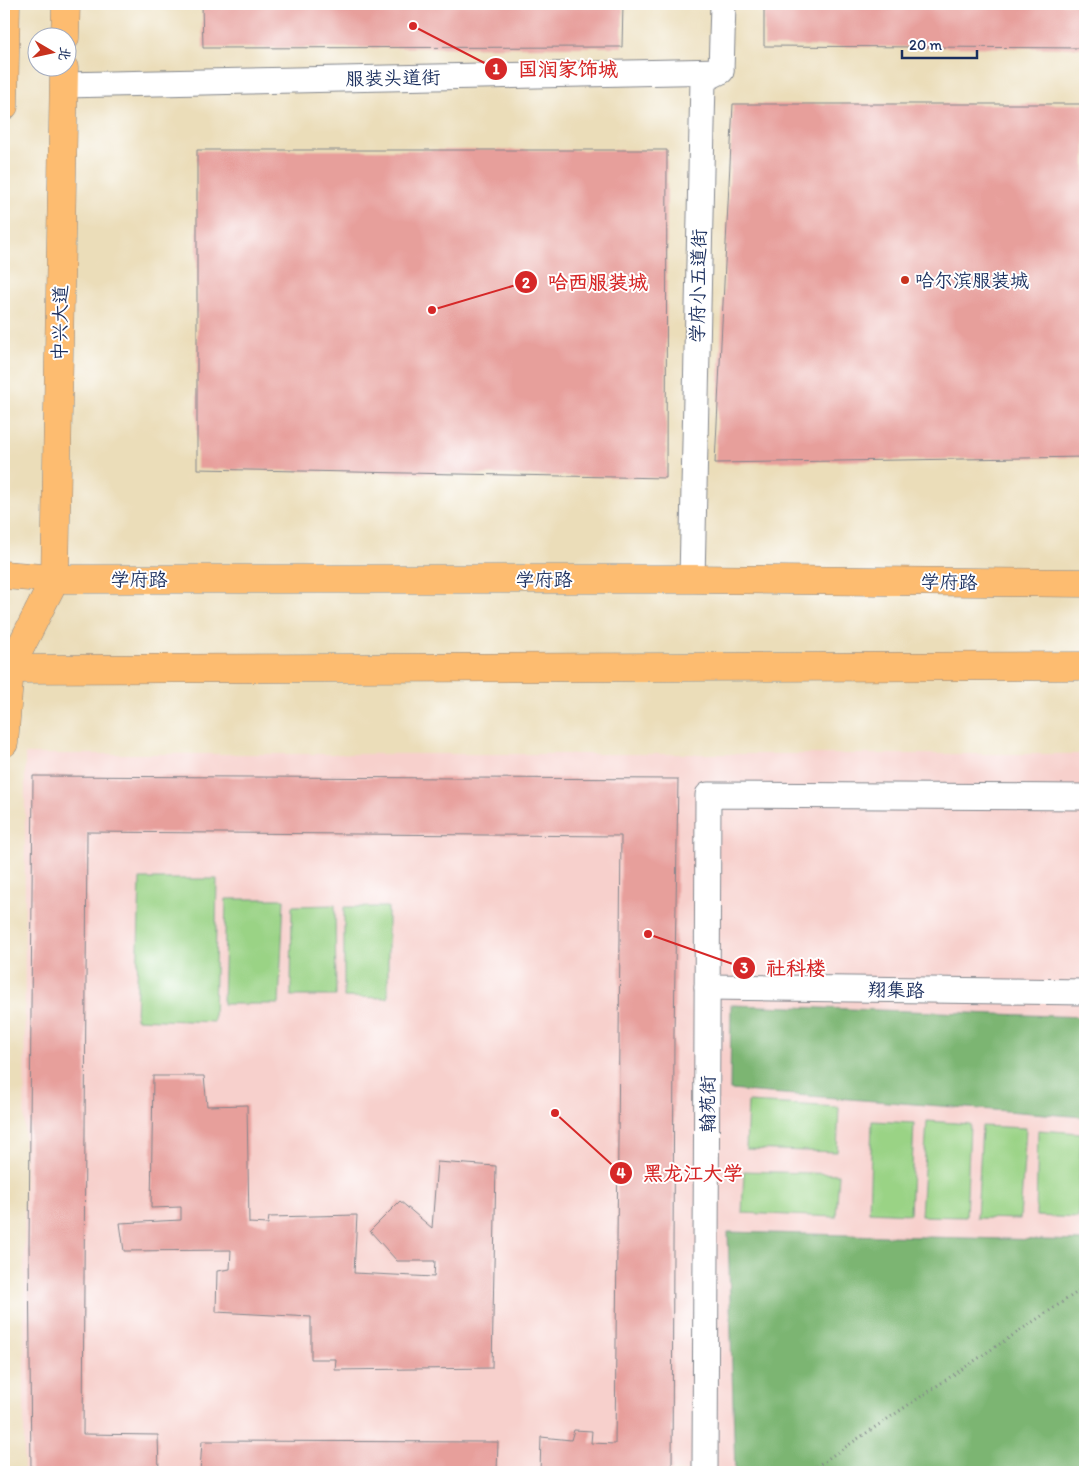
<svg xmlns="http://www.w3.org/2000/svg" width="1089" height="1476" viewBox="0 0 1089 1476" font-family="Itim,'LXGW WenKai TC',sans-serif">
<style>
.built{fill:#f7d0cc}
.green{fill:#9ad385;stroke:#5a8172}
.forest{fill:#7bb572;stroke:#4b7268}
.building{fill:#e79f9b}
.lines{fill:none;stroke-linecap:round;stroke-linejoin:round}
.minor-casing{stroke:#83868c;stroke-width:27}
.primary-casing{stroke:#83868c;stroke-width:29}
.trunk-casing{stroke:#83868c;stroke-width:29}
.path{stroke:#83868c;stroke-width:3;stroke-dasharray:1 4;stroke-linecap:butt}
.minor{stroke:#fff;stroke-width:25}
.primary{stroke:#fdbc70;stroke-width:28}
.trunk{stroke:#fdbc70;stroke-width:28}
.poi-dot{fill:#c8321e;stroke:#fff;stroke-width:2}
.labels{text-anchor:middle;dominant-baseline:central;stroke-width:4;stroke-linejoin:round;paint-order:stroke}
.street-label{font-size:19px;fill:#1b2f5e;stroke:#fff}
.poi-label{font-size:19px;fill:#1b2f5e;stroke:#fff;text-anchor:start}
.leader{fill:none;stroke:#d62828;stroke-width:2}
.callout-dot{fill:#d62828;stroke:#fff;stroke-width:2}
.mark-label{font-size:15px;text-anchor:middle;font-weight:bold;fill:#fff}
.callout-label{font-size:20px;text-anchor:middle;font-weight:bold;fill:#d62828;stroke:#fff;stroke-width:4;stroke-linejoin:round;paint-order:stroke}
</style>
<rect width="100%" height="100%" fill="#fff"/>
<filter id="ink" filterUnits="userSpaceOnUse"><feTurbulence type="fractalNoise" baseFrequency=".02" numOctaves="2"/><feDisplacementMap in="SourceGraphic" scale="10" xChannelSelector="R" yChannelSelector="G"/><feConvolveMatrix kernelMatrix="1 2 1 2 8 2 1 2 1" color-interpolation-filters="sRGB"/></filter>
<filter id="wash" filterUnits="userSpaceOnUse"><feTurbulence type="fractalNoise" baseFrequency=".0096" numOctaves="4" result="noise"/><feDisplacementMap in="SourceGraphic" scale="20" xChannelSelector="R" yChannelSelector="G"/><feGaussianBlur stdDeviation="1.12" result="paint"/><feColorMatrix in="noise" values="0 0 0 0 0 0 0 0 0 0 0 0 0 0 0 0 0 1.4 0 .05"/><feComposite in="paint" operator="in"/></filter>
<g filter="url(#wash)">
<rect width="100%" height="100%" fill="#ebddb9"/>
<!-- built -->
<polygon class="built" points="25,754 1085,754 1085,1472 24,1472"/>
<!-- green -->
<g class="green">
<polygon points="140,879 217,879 214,1022 136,1019"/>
<polygon points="226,899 284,899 279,1004 223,1004"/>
<polygon points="335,905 336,996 291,996 292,906"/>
<polygon points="344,907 388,907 388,998 344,997"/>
<polygon points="748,1102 839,1107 837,1152 746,1149"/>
<polygon points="872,1121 914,1123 910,1214 869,1212"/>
<polygon points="927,1121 970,1124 966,1217 921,1216"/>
<polygon points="982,1126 1026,1128 1020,1219 977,1218"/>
<polygon points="1038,1130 1081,1133 1078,1218 1036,1216"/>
<polygon points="744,1171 839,1174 836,1217 742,1213"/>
</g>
<!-- forest -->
<g class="forest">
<polygon points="731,1005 1085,1017 1085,1117 730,1090"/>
<polygon points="728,1232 1085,1241 1085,1472 735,1472"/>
</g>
<g id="blocks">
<!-- building -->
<g class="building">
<polygon points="202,4 623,4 622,47 203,48"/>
<polygon points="764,4 1085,4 1085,48 764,46"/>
<polygon points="733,104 1085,104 1085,457 715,463"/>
<polygon points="197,150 667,150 666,478 197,469"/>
<polygon points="33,776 678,779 674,1033 672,1472 540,1472 541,1437 571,1440 574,1430 592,1431 591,1443 615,1444 621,836 87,832 83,1434 158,1435 159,1472 31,1472 29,1245"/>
<polygon points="153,1076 204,1076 207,1106 247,1105 249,1223 268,1224 269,1217 357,1215 354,1273 434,1277 435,1261 397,1261 370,1231 400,1201 432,1228 437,1162 496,1166 492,1368 335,1370 336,1359 311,1359 311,1317 216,1312 217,1271 230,1269 231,1250 124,1251 120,1223 181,1220 181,1207 151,1208"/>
<polygon points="202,1441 498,1442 497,1472 200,1472"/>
</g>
</g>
</g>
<g filter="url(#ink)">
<use href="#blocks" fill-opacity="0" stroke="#83868c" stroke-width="1"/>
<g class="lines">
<defs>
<g id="minor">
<polyline points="64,85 721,71"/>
<polyline points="692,579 703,80 721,71 723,4"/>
<polyline points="707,987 1085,992"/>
<polyline points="705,1472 708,795 1085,797"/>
</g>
<g id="primary">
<polyline points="65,38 66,4"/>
<polyline points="4,106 6,4"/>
<polyline points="4,743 10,668 55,579 64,68"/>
</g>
<g id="trunk">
<polyline points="4,575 55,579 692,579 1085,583"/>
<polyline points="4,669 1085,666"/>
</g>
</defs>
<!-- minor casing -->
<use href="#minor" class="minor-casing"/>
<!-- primary casing -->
<use href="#primary" class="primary-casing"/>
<!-- trunk casing -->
<use href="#trunk" class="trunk-casing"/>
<!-- path -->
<polyline class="path" points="808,1472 1085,1287"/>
<!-- minor -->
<use href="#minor" class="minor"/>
<!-- primary -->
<use href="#primary" class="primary"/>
<!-- trunk -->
<use href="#trunk" class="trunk"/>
</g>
</g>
<!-- markers -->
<circle class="poi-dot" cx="905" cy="280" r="5"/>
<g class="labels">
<!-- street labels -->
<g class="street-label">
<text transform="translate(393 78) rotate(-1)">服装头道街</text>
<text transform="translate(698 286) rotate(-89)">学府小五道街</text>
<text transform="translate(60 323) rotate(-89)">中兴大道</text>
<text x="139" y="579">学府路</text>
<text x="544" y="579">学府路</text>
<text transform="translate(949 582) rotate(1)">学府路</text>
<text transform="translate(896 990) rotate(1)">翔集路</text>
<text transform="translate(707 1104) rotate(-90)">翰苑街</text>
</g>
<!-- poi labels -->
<g class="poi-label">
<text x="915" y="280">哈尔滨服装城</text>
</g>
</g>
<!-- callouts -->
<path class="leader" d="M413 26L496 69M432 310L526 282M648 934L744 968M555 1113L621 1173"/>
<g class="callout-dot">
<circle cx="413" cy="26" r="5"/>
<circle cx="432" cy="310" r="5"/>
<circle cx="648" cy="934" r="5"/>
<circle cx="555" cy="1113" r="5"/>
<circle cx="496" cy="69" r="12"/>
<circle cx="526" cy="282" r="12"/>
<circle cx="744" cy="968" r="12"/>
<circle cx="621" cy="1173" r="12"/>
</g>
<g class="mark-label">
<text x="496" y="74">1</text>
<text x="526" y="288">2</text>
<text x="744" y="973">3</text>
<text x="621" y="1178">4</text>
</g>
<g class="callout-label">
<text x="568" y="76">国润家饰城</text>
<text x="598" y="289">哈西服装城</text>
<text x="796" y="975">社科楼</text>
<text x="693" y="1180">黑龙江大学</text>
</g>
<!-- margin -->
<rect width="1089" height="1476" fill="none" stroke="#fff" stroke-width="20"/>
<!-- north arrow -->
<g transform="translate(52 52) rotate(99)"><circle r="24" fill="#ffffff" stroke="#a4acbf"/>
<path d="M0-4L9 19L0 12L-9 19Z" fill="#c8321e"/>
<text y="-8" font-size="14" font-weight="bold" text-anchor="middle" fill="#1b2f5e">北</text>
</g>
<!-- scale -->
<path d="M902 50v8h75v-8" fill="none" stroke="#1b2f5e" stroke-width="2.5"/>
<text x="909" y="50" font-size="15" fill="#1b2f5e" stroke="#ffffff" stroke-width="4" paint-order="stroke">20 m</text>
</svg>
